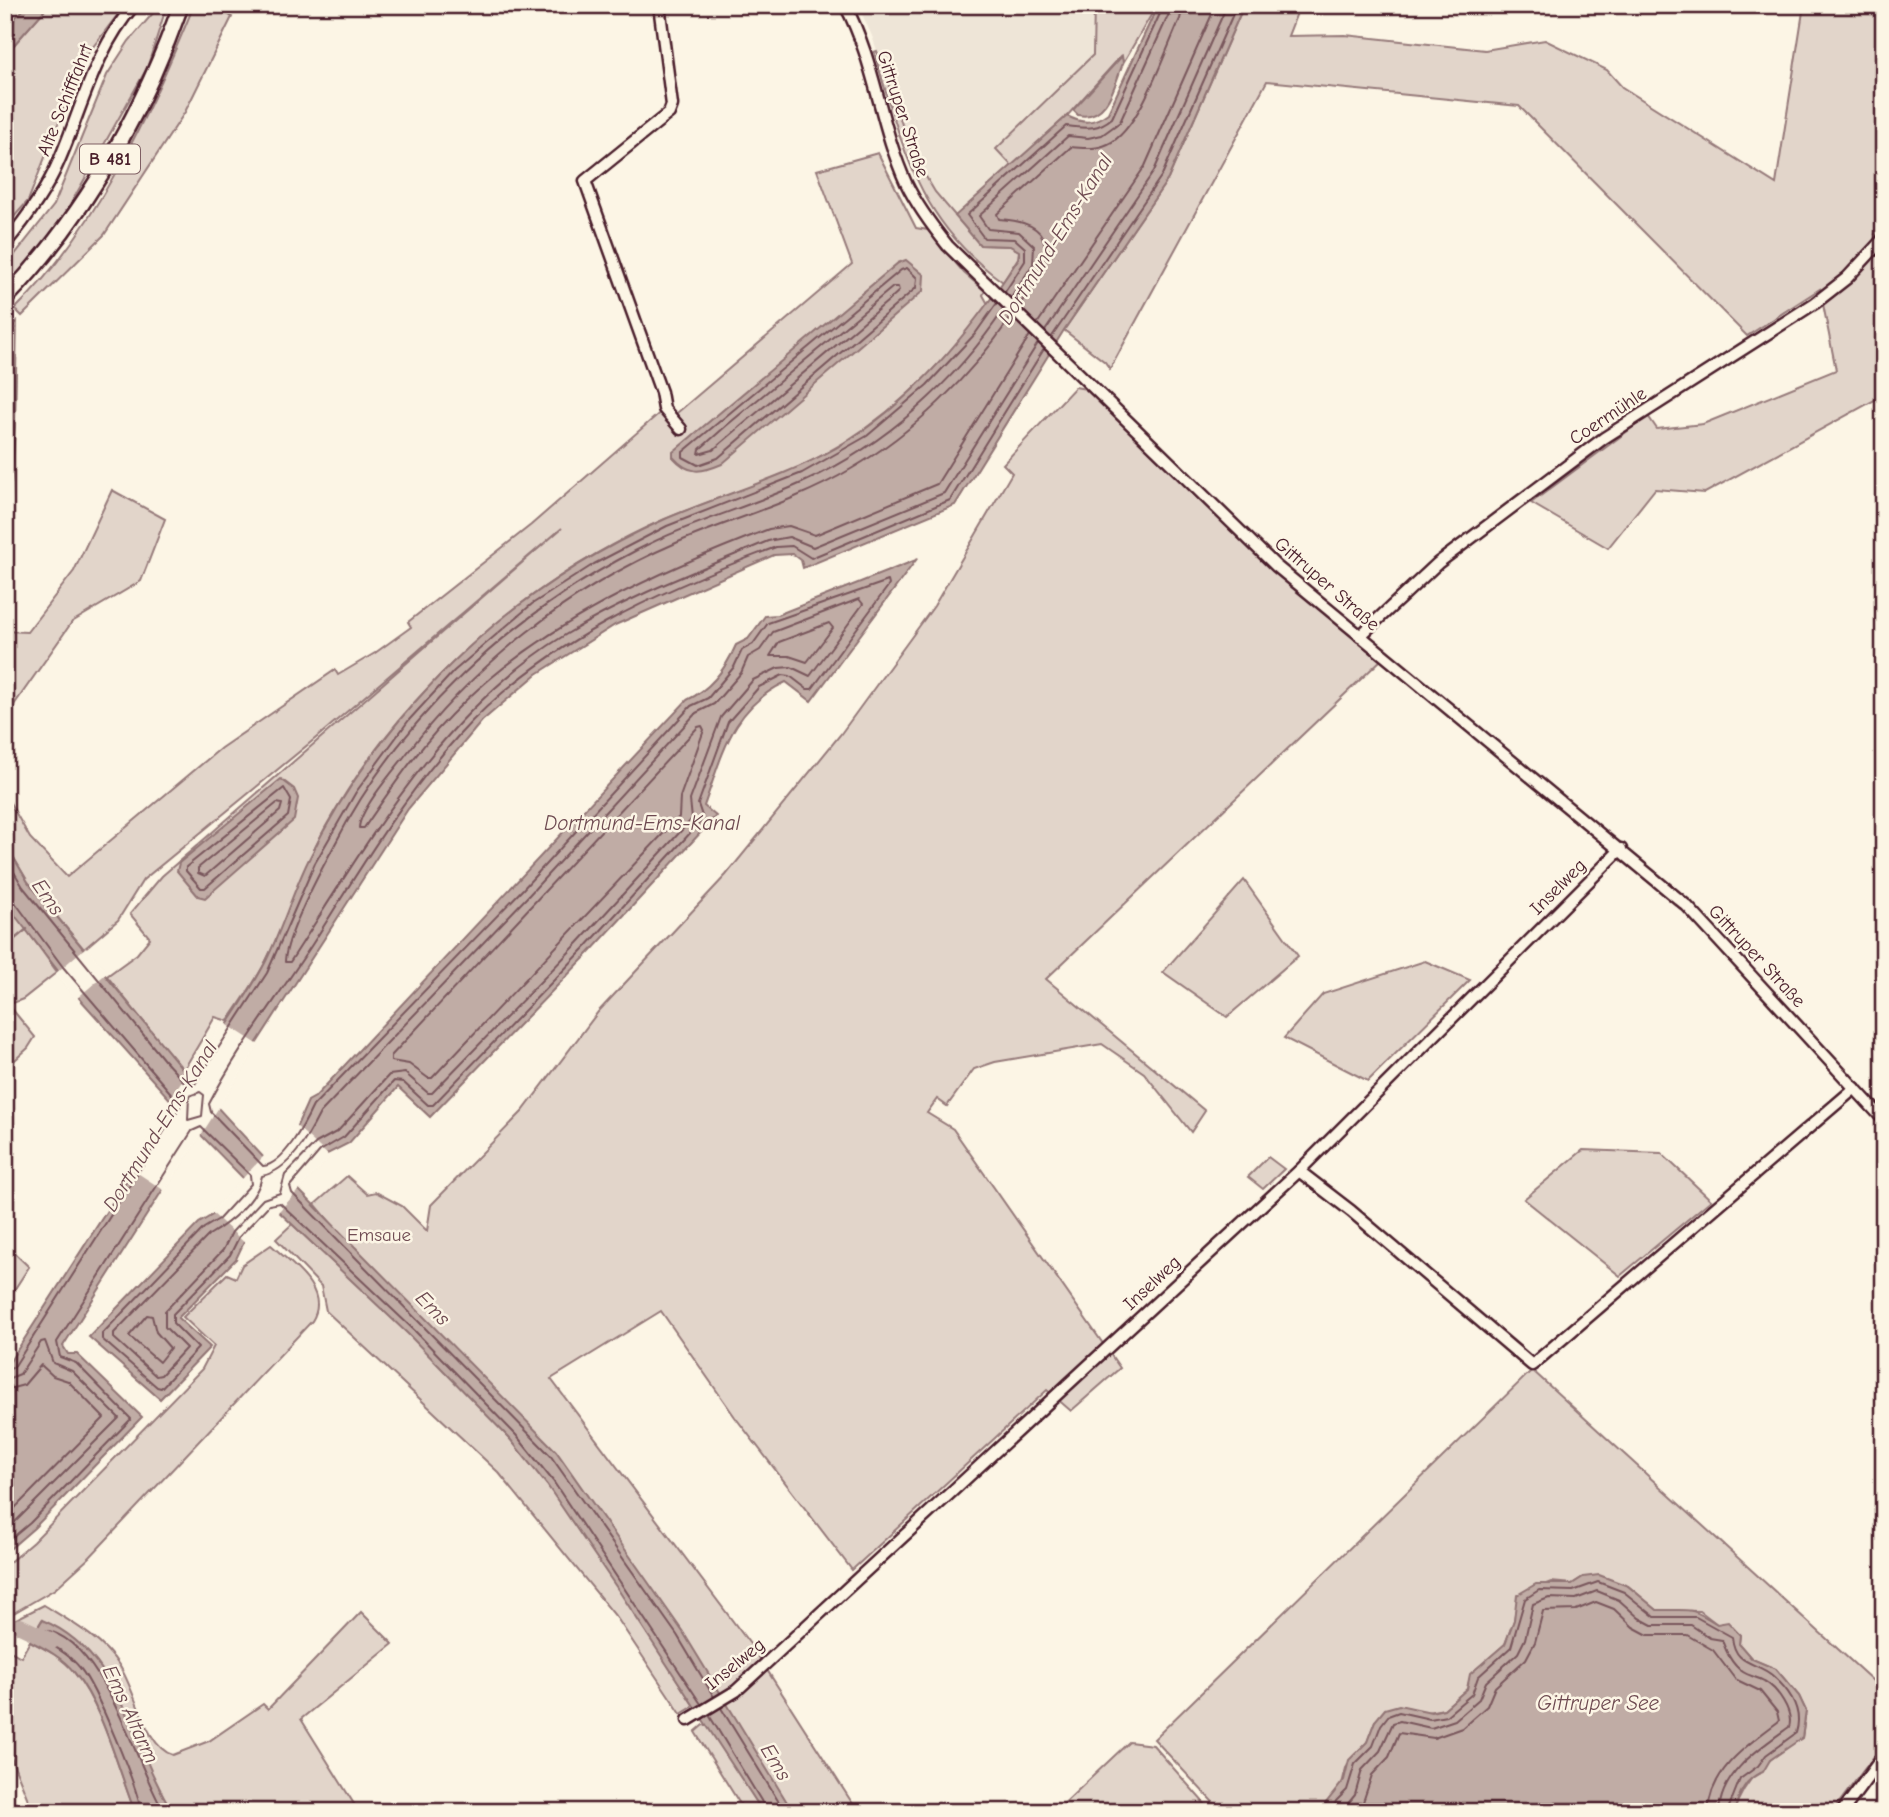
<svg xmlns="http://www.w3.org/2000/svg" width="1889" height="1817" viewBox="0 0 1889 1817" font-family="'Comic Neue',sans-serif">
<style>
.built{fill:#eee5d7}
.green{fill:#e2d5ca;stroke:#967a7a;stroke-width:2}
.water{fill:#c0aca5;stroke:#917474;stroke-width:2}
.pier{fill:#fcf5e5}
.lines{fill:none;stroke-linecap:round;stroke-linejoin:round}
.shore{stroke:#79575c;stroke-width:2}
.stream{stroke:#917474;stroke-width:2.5}
.river{stroke:#c0aca5;stroke-width:16}
.minor-casing{stroke:#4a1f2b;stroke-width:15}
.highway-casing{stroke:#4a1f2b;stroke-width:19}
.minor{stroke:#fcf5e5;stroke-width:10}
.highway{stroke:#fcf5e5;stroke-width:14}
.labels{text-anchor:middle;dominant-baseline:central;stroke-width:5;stroke-linejoin:round;paint-order:stroke}
.shield{fill:#fcf5e5;stroke:#7f5f63;stroke-width:2}
.shield-label{font-size:18px;font-weight:bold;fill:#4a1f2b}
.street-label{font-size:19px;fill:#4a1f2b;stroke:#fcf5e5}
.park-label{font-size:19px;fill:#704c53;stroke:#fcf5e5}
.water-label{font-size:21px;font-style:italic;fill:#6d4950;stroke:#fcf5e5}
</style>
<rect width="100%" height="100%" fill="#fcf5e5"/>
<filter id="ink" filterUnits="userSpaceOnUse"><feTurbulence type="fractalNoise" baseFrequency=".0143" numOctaves="2"/><feDisplacementMap in="SourceGraphic" scale="14" xChannelSelector="R" yChannelSelector="G"/><feConvolveMatrix kernelMatrix="1 2 1 2 8 2 1 2 1" color-interpolation-filters="sRGB"/></filter>
<g filter="url(#ink)">
<!-- built -->
<polygon class="built" points="858,5 1094,5 1093,55 996,149 1011,166 955,216 935,192 908,142 872,36"/>
<!-- green -->
<g class="green">
<polygon points="49,5 125,5 83,60 28,201 5,227 5,55"/>
<polygon points="160,5 167,5 147,68 65,214 5,293 5,267 54,205 107,75 129,41"/>
<path d="M194,5H214L232,17L185,112L104,235L22,316L15,309C96,231 152,108 194,5Z"/>
<polygon points="1094,5 1157,5 1123,63 1121,56 1067,116 1012,166 996,149 1093,55"/>
<polygon points="1244,5 1300,5 1288,36 1345,35 1485,50 1545,40 1607,70 1622,87 1776,184 1804,5 1884,5 1884,223 1875,234 1884,238 1884,395 1705,493 1655,489 1608,548 1531,503 1648,416 1657,429 1703,424 1836,370 1820,289 1747,336 1519,106 1267,81 1110,369 1105,362 1064,330 1168,179"/>
<path d="M877,51L908,142L922,170L935,192L980,245L1010,246L1019,251L1018,258L1003,282C917,221 903,147 874,52Z"/>
<path d="M878,153L916,228L928,230L964,273L985,291L983,295L988,304C943,365 888,420 821,456C772,483 716,497 665,519C617,540 571,567 529,598C447,658 375,738 325,828C302,871 288,918 266,961C255,982 241,1002 228,1021L215,1017L183,1071L107,976L137,954L150,938L130,914L162,876L562,528L316,738L143,880L118,920L84,949L28,882L5,843V794L30,838L67,877L221,748L335,670L338,675L375,653L411,627L408,622L531,525L664,409L677,413L852,264L817,170Z"/>
<polygon points="17,321 15,427 5,573 5,332"/>
<polygon points="1075,387 1086,389 1270,568 1383,658 1046,979 1205,1111 1191,1132 1144,1073 1102,1044 995,1062 974,1069 947,1106 937,1099 927,1113 953,1129 1120,1368 1071,1411 1047,1390 852,1570 735,1417 661,1311 551,1379 753,1648 858,1812 780,1812 646,1598 315,1204 347,1176 367,1194 376,1192 402,1206 427,1231 431,1205 523,1111 598,1012 726,875 840,735 934,606 1012,473 1003,464"/>
<polygon points="112,490 165,519 141,581 72,622 7,715 5,722 5,631 27,632 74,571"/>
<polygon points="1244,880 1298,956 1227,1017 1163,972"/>
<polygon points="5,900 57,972 23,999 5,1006"/>
<polygon points="1425,961 1470,980 1368,1081 1284,1038 1323,994"/>
<polygon points="12,1009 35,1037 28,1048 5,1069 5,1011"/>
<polygon points="1583,1150 1661,1153 1711,1200 1620,1276 1524,1199"/>
<polygon points="1268,1157 1284,1169 1263,1189 1248,1177"/>
<path d="M292,1224C366,1294 444,1363 511,1440C581,1521 636,1617 694,1706L681,1714L617,1618L499,1473L326,1311L321,1286L276,1239Z"/>
<polygon points="5,1244 29,1267 5,1304"/>
<path d="M271,1245C292,1264 331,1291 312,1321L90,1557L55,1589L5,1618V1566L33,1542L202,1369L214,1346L183,1317L227,1274L236,1278L242,1265Z"/>
<path d="M1532,1370L1884,1691V1743L1832,1812H1734C1744,1777 1772,1756 1802,1738L1806,1711L1799,1696L1776,1669L1752,1659L1739,1644L1740,1635L1730,1626L1717,1624L1700,1611L1657,1610L1628,1586L1583,1577L1572,1584L1551,1582L1518,1595L1514,1620L1505,1644L1471,1674L1467,1689L1444,1709L1375,1721L1367,1742L1346,1768L1341,1788L1326,1803L1325,1812H1222L1154,1739Z"/>
<path d="M44,1605C71,1622 101,1638 119,1665C136,1690 145,1747 173,1755L209,1741L263,1704L268,1709L361,1612L393,1644L301,1719L359,1812H173L42,1620L37,1628L16,1619Z"/>
<path d="M30,1641C46,1649 63,1658 74,1672C103,1708 118,1769 135,1812H33L5,1743V1648L21,1657Z"/>
<polygon points="703,1725 709,1726 763,1812 745,1812 695,1732"/>
<polygon points="1129,1742 1153,1745 1212,1812 1055,1812"/>
</g>
<!-- water -->
<g class="water">
<polygon points="28,5 49,5 5,55 5,28"/>
<path d="M1158,5H1244L1168,179L1064,330L955,505L803,568L801,560L793,554L774,555L615,625L537,674L482,721L408,809L216,1106L265,1159L296,1128L308,1101L315,1097L687,700C711,689 726,668 736,645L748,639L765,616L777,615L916,560L811,701L786,682C732,707 723,753 704,806L716,816L589,953L430,1117L398,1087L349,1143L325,1155L296,1187L556,1451L683,1632L793,1812H763L619,1591L547,1485L510,1439L408,1334L276,1209L244,1242L236,1259L178,1318L210,1347L160,1399L89,1337L199,1223L214,1214L245,1180L199,1133L63,1346L68,1354H77L142,1417L34,1528L5,1553V1369L175,1105L80,999L13,913L5,900V843L28,882L191,1079C216,1040 245,1002 266,961C282,929 292,894 308,861C352,771 417,690 494,625C545,583 603,547 663,520C720,495 781,479 836,448C913,403 970,332 1019,258V251L1010,246L980,245L955,216L1067,116C1083,124 1093,124 1108,113Z"/>
<path d="M1122,56L1123,63C1114,86 1108,121 1078,115L1073,110Z"/>
<path d="M906,260L924,275L923,291L722,464C701,473 689,475 673,457V452L898,263Z"/>
<polygon points="281,779 294,789 298,798 294,820 205,898 198,896 177,871 179,863"/>
<path d="M1599,1575L1628,1586L1657,1610C1691,1611 1687,1605 1717,1624L1728,1622L1740,1635L1739,1644L1752,1659L1776,1669L1799,1696L1806,1711L1802,1738L1770,1760L1763,1772C1745,1778 1739,1794 1734,1812H1325L1326,1803L1344,1780L1349,1760L1367,1742L1375,1721L1385,1709L1399,1705L1431,1712L1444,1709L1467,1689L1470,1674L1505,1644L1514,1620L1517,1595L1536,1584H1572L1583,1577Z"/>
<path d="M42,1620C122,1653 130,1745 173,1812H135C118,1769 103,1707 74,1672C63,1658 46,1649 30,1641Z"/>
</g>
<!-- pier -->
<g class="pier">
<polygon points="86,947 108,972 76,999 55,974"/>
<polygon points="223,1022 259,1045 165,1191 130,1168 170,1105 168,1102 188,1071 190,1074"/>
<polygon points="294,1124 330,1157 247,1245 211,1212"/>
</g>
<g class="lines">
<!-- shore -->
<g class="shore">
<polygon points="907,268 917,278 916,288 718,458 698,465 683,457 683,452 901,270"/>
<polygon points="893,287 898,287 899,291 888,301 713,450 699,454 700,449 726,426"/>
<path d="M1005,292L1025,261V248L1015,239L984,238L967,215L1066,126C1086,128 1096,131 1112,118L1164,5"/>
<polyline points="1011,298 1033,264 1034,246 1019,232 988,229 979,216 1068,136 1088,138 1102,135 1120,122 1173,5"/>
<path d="M1019,306C1044,268 1070,223 999,219L997,214L1071,147C1084,148 1096,150 1108,144C1140,130 1165,51 1180,19L1183,5"/>
<path d="M1004,309C956,381 885,445 806,481C750,507 690,522 635,551C510,616 399,719 334,846C321,870 285,938 285,962H290C368,842 440,712 565,635C629,596 699,570 768,541L789,537L813,547L944,493L1038,343"/>
<path d="M1011,317C971,376 913,433 851,469C796,502 734,518 676,543C569,589 474,665 404,757C392,772 359,811 359,828H364C394,784 425,739 464,702C550,620 659,571 769,529L789,526L815,535L937,484L1030,335"/>
<polyline points="1037,324 1145,166 1216,5"/>
<polyline points="1045,331 1154,171 1227,5"/>
<polyline points="1051,338 1162,175 1237,5"/>
<path d="M859,599L863,604L810,676L791,667L778,668L753,680L721,717L690,800L692,819L578,943L432,1093H428L405,1073L389,1075L338,1131L316,1143L285,1175L280,1193L263,1199L232,1232L223,1250L165,1311V1327L186,1348L161,1375L156,1376L114,1338V1333L209,1235C229,1223 258,1200 262,1176C290,1170 308,1137 320,1113L529,895L696,713L714,704L741,673L748,657L760,650L773,632Z"/>
<polygon points="829,623 833,628 807,662 789,656 770,656 779,642"/>
<polygon points="698,727 702,726 704,730 680,797 679,817 432,1078 428,1078 409,1064 391,1061 391,1056"/>
<polygon points="284,788 291,800 288,816 205,888 201,888 186,871 186,867"/>
<polygon points="277,803 282,804 280,811 205,876 198,873 198,868"/>
<polyline points="5,857 23,887 164,1060 185,1083 195,1084 267,973 315,863 356,792 409,720 454,671 532,604 594,564 667,526 802,473 867,436 927,385 975,334 997,303"/>
<polyline points="5,898 14,901 63,967 181,1105 14,1367 5,1371"/>
<polygon points="200,1092 204,1095 202,1116 188,1120 189,1096"/>
<polygon points="147,1315 152,1316 156,1332 170,1348 159,1362 129,1336"/>
<polyline points="5,1380 20,1374 41,1342 45,1341 53,1363 72,1371 119,1418 5,1532"/>
<polyline points="5,1390 24,1385 41,1365 53,1376 68,1381 104,1418 5,1518"/>
<polyline points="5,1544 30,1523 131,1419 76,1363 60,1357 57,1342 192,1131 201,1127 250,1175 251,1184 219,1219 204,1228 102,1334 102,1339 157,1387 161,1388 198,1348 173,1323 173,1314 230,1255 239,1237 269,1205 280,1203 413,1329 516,1435 553,1481 701,1704"/>
<path d="M714,1697L677,1635L550,1455L292,1193L290,1186L320,1151L344,1137L394,1081L403,1082L428,1105H433L584,949L703,819L698,804L728,722L759,687L783,675L790,676L807,689H812L889,585L888,581L768,623L753,644L742,650L734,667L708,698L691,706L523,889L313,1106C305,1123 283,1165 263,1166L211,1112L209,1104C238,1048 279,996 313,943C358,872 402,798 459,735C543,642 661,590 776,547L792,546L811,558L950,500L1044,349"/>
<polyline points="721,1708 785,1812"/>
<polyline points="709,1715 768,1812"/>
<path d="M141,1812C138,1788 96,1687 80,1668C70,1655 55,1647 42,1639L44,1630C103,1638 136,1766 164,1812"/>
<path d="M1332,1812L1336,1801L1347,1790L1355,1764L1373,1746L1381,1725L1388,1716L1399,1712L1430,1719L1446,1716L1472,1694L1478,1677L1511,1647L1525,1599L1539,1590L1573,1591L1598,1582L1624,1592L1655,1617H1696L1732,1637C1735,1667 1757,1661 1773,1676C1790,1691 1803,1711 1796,1733L1766,1755L1758,1766L1740,1779L1727,1812"/>
<path d="M1341,1812L1355,1795L1362,1770L1380,1751L1393,1723L1400,1721L1431,1728L1455,1720L1479,1699L1486,1682L1518,1653L1525,1639L1533,1604L1549,1598L1576,1599L1597,1591L1619,1600L1639,1618L1652,1625H1691L1710,1638L1722,1640C1726,1651 1731,1664 1743,1672C1749,1676 1757,1677 1764,1681C1777,1688 1794,1712 1789,1727C1760,1748 1721,1772 1719,1812"/>
<path d="M1353,1812L1363,1802L1372,1775L1389,1757L1399,1733L1434,1738L1462,1728L1487,1706L1495,1687L1526,1659L1535,1642L1543,1611L1576,1610L1596,1602L1614,1609L1633,1627L1648,1635H1687L1713,1650L1735,1679L1760,1691L1777,1712L1779,1721C1749,1744 1710,1769 1708,1812"/>
</g>
<!-- stream -->
<polyline class="stream" points="5,947 27,929"/>
<!-- river -->
<polyline class="river" points="20,1626 52,1641"/>
<defs>
<g id="minor">
<polyline points="659,5 672,105 669,113 585,181 661,392 664,409 681,429"/>
<path d="M845,5C875,61 880,126 906,183C917,206 932,226 948,246L1276,566L1687,906L1884,1120"/>
<path d="M5,244C26,219 45,193 58,163C82,109 94,51 134,5"/>
<polyline points="1360,636 1438,563 1604,438 1815,303 1847,278 1884,238"/>
<polyline points="1299,1171 1351,1211 1532,1365 1855,1088"/>
<polyline points="688,1720 736,1691 1299,1171 1621,849"/>
<polyline points="1842,1812 1884,1755"/>
</g>
<path id="highway" d="M5,299C86,215 142,114 181,5"/>
</defs>
<!-- minor casing -->
<use href="#minor" class="minor-casing"/>
<!-- highway casing -->
<use href="#highway" class="highway-casing"/>
<!-- minor -->
<use href="#minor" class="minor"/>
<!-- highway -->
<use href="#highway" class="highway"/>
</g>
</g>
<g class="labels">
<!-- shield labels -->
<rect class="shield" x="80" y="144.5" width="60" height="29" rx="5"/>
<g class="shield-label">
<text x="110" y="159">B 481</text>
</g>
<!-- street labels -->
<g class="street-label">
<text transform="translate(65 100) rotate(-68)">Alte Schifffahrt</text>
<text transform="translate(903 114) rotate(72)">Gittruper Straße</text>
<text transform="translate(1608 416) rotate(-34)">Coermühle</text>
<text transform="translate(1327 584) rotate(41)">Gittruper Straße</text>
<text transform="translate(1558 887) rotate(-45)">Inselweg</text>
<text transform="translate(1757 956) rotate(47)">Gittruper Straße</text>
<text transform="translate(1152 1283) rotate(-43)">Inselweg</text>
<text transform="translate(735 1664) rotate(-39)">Inselweg</text>
</g>
<!-- park labels -->
<g class="park-label">
<text x="379" y="1235">Emsaue</text>
</g>
<!-- water labels -->
<g class="water-label">
<text transform="translate(1055 239) rotate(-58)">Dortmund-Ems-Kanal</text>
<text x="642" y="823">Dortmund-Ems-Kanal</text>
<text transform="translate(48 897) rotate(55)">Ems</text>
<text transform="translate(160 1126) rotate(-58)">Dortmund-Ems-Kanal</text>
<text transform="translate(433 1308) rotate(46)">Ems</text>
<text x="1598" y="1703">Gittruper See</text>
<text transform="translate(131 1714) rotate(65)">Ems Altarm</text>
<text transform="translate(776 1762) rotate(59)">Ems</text>
</g>
</g>
<!-- margin -->
<rect width="1889" height="1817" fill="none" stroke="#fcf5e5" stroke-width="28"/>
<rect x="14" y="14" width="1861" height="1789" fill="none" stroke="#4a1f2b" stroke-width="2.5" filter="url(#ink)"/>
</svg>
